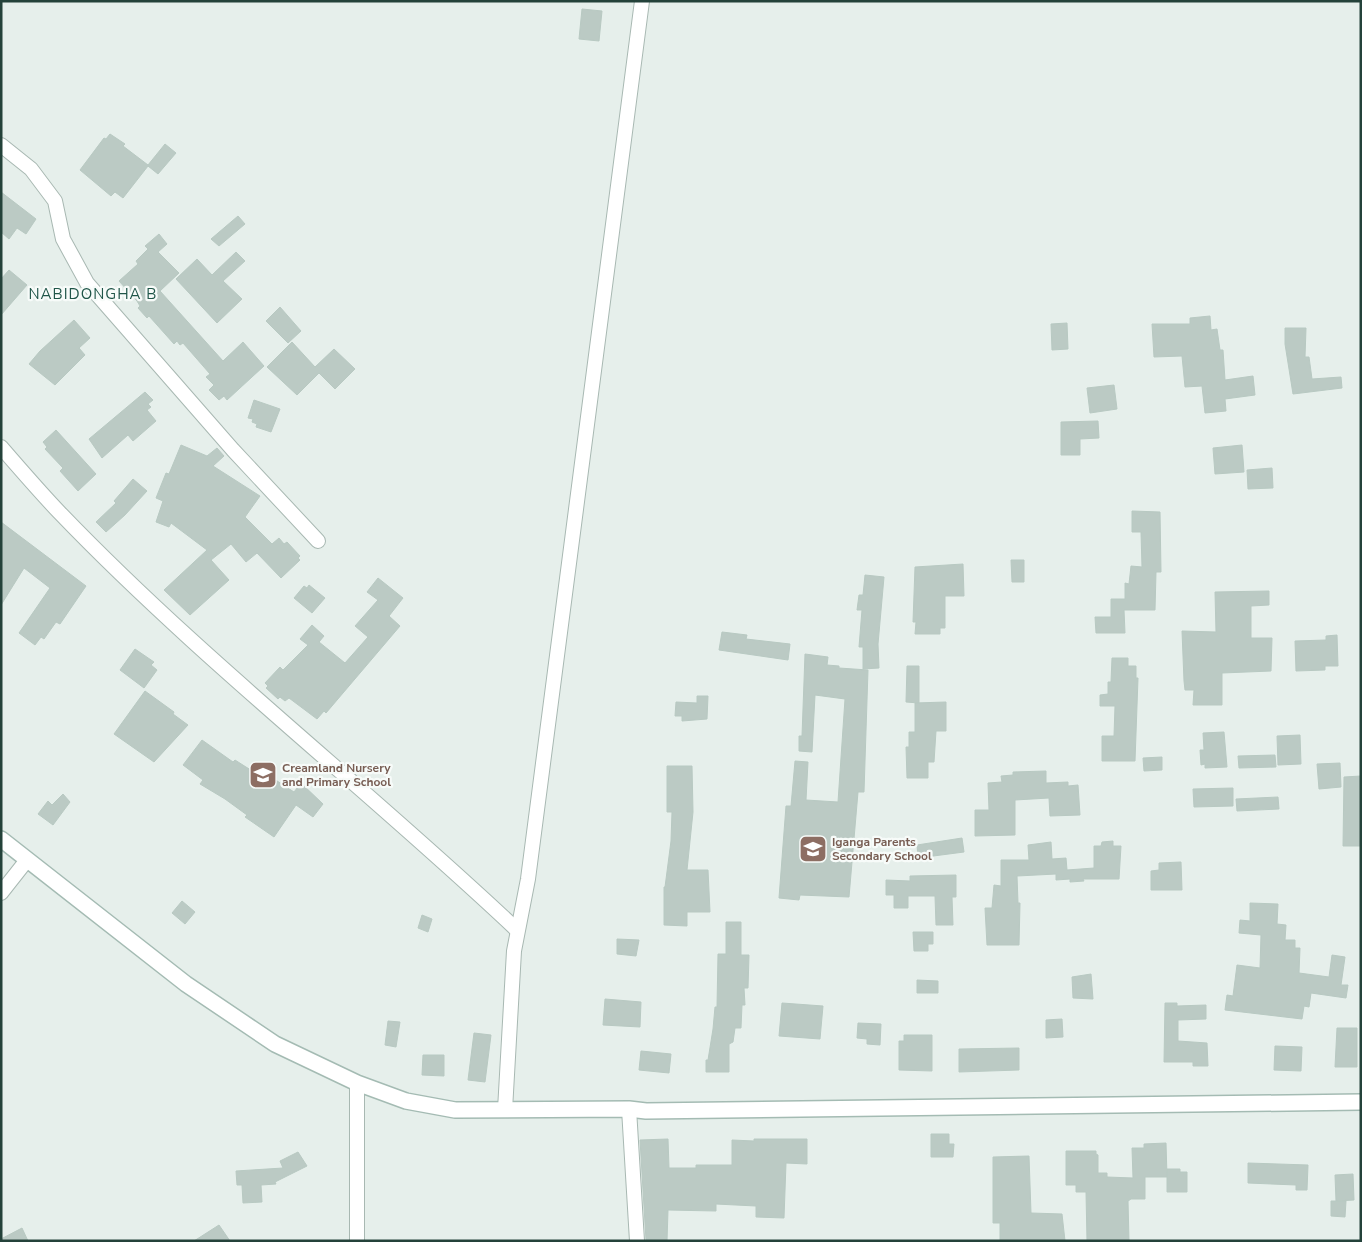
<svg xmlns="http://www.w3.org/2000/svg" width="1362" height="1242" viewBox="0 0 1362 1242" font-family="'Nunito Sans',sans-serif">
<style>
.building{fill:#bbcac4;stroke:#b8c9c2}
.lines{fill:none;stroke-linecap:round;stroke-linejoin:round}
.minor-casing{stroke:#a8b8b2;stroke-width:16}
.secondary-casing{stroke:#a4bbb3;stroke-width:18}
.minor{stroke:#fff;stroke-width:14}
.secondary{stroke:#fff;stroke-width:15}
.labels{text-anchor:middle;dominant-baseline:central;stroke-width:4.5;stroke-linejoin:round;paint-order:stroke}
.education-label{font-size:12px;font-weight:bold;fill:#785e54;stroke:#f7fbf9;text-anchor:start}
.quarter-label{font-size:15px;letter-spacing:1px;fill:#1f5548;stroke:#f7fbf9}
</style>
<rect width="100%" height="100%" fill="#e6efeb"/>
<!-- building -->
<g class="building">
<polygon points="582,9 602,11 599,41 579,39"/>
<polygon points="110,134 125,144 123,146 148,165 165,144 176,153 158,174 148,166 123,198 115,192 111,196 80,170 104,138 106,139"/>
<polygon points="1,192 36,219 26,234 17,228 9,239 1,232"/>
<polygon points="238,216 245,224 219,246 211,239"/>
<polygon points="159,234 167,244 158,252 179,273 160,291 223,361 243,342 264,366 227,400 224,396 219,400 209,390 214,385 206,377 210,374 183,343 180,345 177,341 174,344 149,316 147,318 138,308 140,306 137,301 119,281 138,264 136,261 148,249 145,246"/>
<polygon points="236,252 245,261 223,281 242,299 217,323 176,279 197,259 212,275"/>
<polygon points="9,270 27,285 1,315 1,279"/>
<polygon points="280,307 301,331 288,343 266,321"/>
<polygon points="1210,316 1211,330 1217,329 1220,350 1223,350 1225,380 1253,376 1255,395 1225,399 1226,411 1205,413 1202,386 1185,387 1182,356 1154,357 1152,324 1190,324 1190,318"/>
<polygon points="74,320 90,338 79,348 85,355 55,385 29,364 40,351"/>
<polygon points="1067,323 1068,349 1052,350 1051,324"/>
<polygon points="1285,328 1306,328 1305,357 1309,357 1312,379 1341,377 1342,388 1293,394 1285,344"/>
<polygon points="292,342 315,367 334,349 355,369 335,389 319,373 297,395 267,367"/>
<polygon points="1114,385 1117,409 1090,413 1087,388"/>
<polygon points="145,392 153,400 148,404 151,407 147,410 156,421 133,441 128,435 102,458 89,439"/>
<polygon points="254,400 280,409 271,432 256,427 257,424 252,422 253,419 248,418"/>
<polygon points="1098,421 1099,438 1080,439 1080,455 1061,455 1061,422"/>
<polygon points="56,430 96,474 78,491 60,471 63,468 45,449 47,447 43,442"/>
<polygon points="181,445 207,456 217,448 224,456 213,466 260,496 245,517 272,544 279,538 284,544 287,542 300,556 298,558 300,560 281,578 257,553 246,562 231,544 211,560 229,580 190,615 164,590 207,550 171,523 169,527 156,522 163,501 156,498 166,473 169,474"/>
<polygon points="1242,445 1244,472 1215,474 1213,448"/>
<polygon points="1272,468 1273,488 1248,489 1247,470"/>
<polygon points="133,479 147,491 125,515 106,532 96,522 116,503 114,501"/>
<polygon points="1132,511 1160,512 1161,572 1156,572 1155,610 1124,610 1125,633 1096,633 1095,617 1111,617 1111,599 1125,599 1125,583 1129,584 1131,566 1142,567 1141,532 1132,532"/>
<polygon points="1,522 86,586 60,624 56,622 44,639 41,637 35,645 19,633 50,588 24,568 1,605"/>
<polygon points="1011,560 1024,560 1024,582 1012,582"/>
<polygon points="963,564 964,596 945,596 945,628 940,628 940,634 915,634 916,622 913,622 915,567"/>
<polygon points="865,575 884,577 878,644 879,668 863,669 863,647 859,647 862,610 857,610 859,595 863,595"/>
<polygon points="378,578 403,598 389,616 400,626 326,713 324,711 317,719 289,698 285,701 280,697 278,699 266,688 268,686 265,683 280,667 283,670 308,645 300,639 312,625 324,636 319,642 345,663 368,637 355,626 378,600 367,592"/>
<polygon points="309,585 325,598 312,613 294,598 304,586 307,588"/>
<polygon points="1269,591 1269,605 1251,606 1251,638 1272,638 1271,671 1222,673 1222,705 1193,705 1194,690 1185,690 1184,681 1182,631 1216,632 1215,592"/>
<polygon points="722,632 747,635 746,639 790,644 788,660 719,650"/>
<polygon points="1337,635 1338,666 1325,666 1325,670 1296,671 1295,641 1326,640 1326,636"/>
<polygon points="135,649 154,662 151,665 157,670 144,688 120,670"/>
<polygon points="805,654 828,657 827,665 839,666 839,668 868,670 864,792 858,792 849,897 800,895 799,900 779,898 786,806 791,806 795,761 808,762 806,800 838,802 845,699 815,695 812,752 799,751 799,736 802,736"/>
<polygon points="1112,658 1128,658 1128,666 1136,666 1136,678 1138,678 1135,761 1102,761 1102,736 1114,736 1115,706 1100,706 1100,695 1108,694 1108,682 1111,682"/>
<polygon points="907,666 919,666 919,703 906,702"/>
<polygon points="145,691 174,712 173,714 188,725 154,762 114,734"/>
<polygon points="697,696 708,696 707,719 682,721 682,716 675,716 676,702 697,703"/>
<polygon points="946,702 946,731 936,731 934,762 928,762 928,778 907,778 906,747 909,747 909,732 915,732 915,703"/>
<polygon points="1224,732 1227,767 1205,768 1205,764 1201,765 1200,750 1204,750 1203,733"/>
<polygon points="1300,735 1301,764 1278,765 1277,736"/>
<polygon points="202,740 233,762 235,760 268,781 271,777 294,792 301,783 323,804 313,817 296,805 274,837 245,817 247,815 225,799 200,784 203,780 183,765"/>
<polygon points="1275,755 1276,767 1239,768 1238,756"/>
<polygon points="1162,757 1162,770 1144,771 1143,758"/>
<polygon points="1340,763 1341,787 1319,789 1317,764"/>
<polygon points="667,766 692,766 693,812 687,870 708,870 710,912 687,912 687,926 664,925 664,887 665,887 671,841 672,812 667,812"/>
<polygon points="1046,771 1046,783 1068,782 1068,786 1078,785 1080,815 1050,816 1049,798 1015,800 1015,835 975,836 975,810 989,810 988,783 1002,782 1001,776 1013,775 1013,772"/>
<polygon points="1361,776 1361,846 1343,846 1344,777"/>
<polygon points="1233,788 1233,806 1194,807 1193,789"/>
<polygon points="63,794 70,802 53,825 38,814 48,801 52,805"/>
<polygon points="1278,797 1279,809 1237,811 1236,799"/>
<polygon points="962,838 964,852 918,858 917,845"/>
<polygon points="1113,841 1113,846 1121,846 1119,879 1083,879 1084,881 1070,882 1070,879 1056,880 1056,874 1017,876 1018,903 1020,903 1019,945 987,945 985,908 992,908 994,885 1001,886 1001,860 1029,860 1028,845 1051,842 1052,859 1066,858 1067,870 1094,868 1094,846 1101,846 1102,842"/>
<polygon points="1181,862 1182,890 1151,890 1151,871 1159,870 1159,863"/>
<polygon points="956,875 956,897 952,897 953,925 936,925 935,896 908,896 908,908 894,908 894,895 886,895 886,880 910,881 910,876"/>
<polygon points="182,901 195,912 185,924 172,913"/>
<polygon points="1250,903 1278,904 1277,924 1286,925 1285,940 1295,940 1295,948 1300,948 1299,973 1329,977 1332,955 1345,957 1341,985 1348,985 1346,998 1311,993 1309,1007 1304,1006 1302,1019 1225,1010 1227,995 1233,996 1237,965 1260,968 1261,935 1239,933 1240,920 1250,921"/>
<polygon points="422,915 432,919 428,932 418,928"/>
<polygon points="726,922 741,922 741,955 749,955 748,988 744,988 745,1005 742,1005 741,1028 735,1028 733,1042 729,1044 729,1072 706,1072 706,1060 708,1060 713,1029 715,1007 717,1007 718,954 726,954"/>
<polygon points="913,932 933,932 933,944 928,944 928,951 914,951"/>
<polygon points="617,939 639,940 636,956 617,954"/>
<polygon points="1091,974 1093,999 1073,998 1072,977"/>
<polygon points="917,980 938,981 938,993 917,993"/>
<polygon points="605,999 641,1002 640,1027 603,1025"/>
<polygon points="782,1003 823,1006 820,1039 779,1036"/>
<polygon points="1165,1003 1177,1003 1177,1006 1206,1005 1206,1019 1178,1020 1178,1041 1207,1043 1208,1066 1193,1066 1193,1062 1164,1062"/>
<polygon points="1062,1019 1063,1037 1046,1038 1046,1020"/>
<polygon points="388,1021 400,1022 396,1047 385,1045"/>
<polygon points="858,1023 881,1024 880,1045 867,1044 867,1039 857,1038"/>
<polygon points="1337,1028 1357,1028 1357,1067 1335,1067"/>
<polygon points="474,1033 491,1035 485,1082 468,1080"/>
<polygon points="904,1035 932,1035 932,1071 899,1070 899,1041 904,1041"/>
<polygon points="1275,1046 1302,1047 1301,1071 1274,1070"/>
<polygon points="1019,1048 1019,1070 959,1072 959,1049"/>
<polygon points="641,1051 671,1054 669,1073 639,1070"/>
<polygon points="423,1055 444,1055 444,1076 422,1075"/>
<polygon points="931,1134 949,1134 949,1144 954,1144 953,1157 931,1157"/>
<polygon points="668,1139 669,1168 696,1168 696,1165 732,1165 732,1140 754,1141 754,1139 807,1139 807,1164 786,1163 784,1218 756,1217 756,1206 716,1204 716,1211 668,1210 667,1241 646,1240 640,1140"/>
<polygon points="1166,1143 1167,1177 1145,1177 1145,1199 1131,1199 1128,1201 1129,1241 1087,1241 1086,1192 1076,1192 1076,1185 1066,1185 1066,1151 1096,1151 1096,1154 1098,1155 1098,1173 1107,1173 1107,1177 1133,1178 1132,1148 1144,1148 1144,1144"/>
<polygon points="298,1152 307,1166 275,1182 276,1184 261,1185 262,1202 243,1203 242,1185 237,1185 236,1171 283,1168 280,1161"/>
<polygon points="1029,1156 1031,1213 1062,1214 1065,1241 1000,1241 1000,1223 993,1223 993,1157"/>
<polygon points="1248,1163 1308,1165 1307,1190 1296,1190 1296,1185 1248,1183"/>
<polygon points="1167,1169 1180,1169 1180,1172 1187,1172 1187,1192 1167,1192"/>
<polygon points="1353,1174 1354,1200 1336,1201 1335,1175"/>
<polygon points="1331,1201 1346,1201 1345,1217 1331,1216"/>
<polygon points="219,1225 230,1241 194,1241"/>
<polygon points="22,1228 28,1241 1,1241 1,1239"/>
</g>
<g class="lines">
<defs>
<g id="minor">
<polyline points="1,145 31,169 55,201 63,239 87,283 233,450 318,541"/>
<path d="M1,447C20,469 39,491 59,512C202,661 367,788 517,930"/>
<polyline points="1,893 27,860"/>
<polyline points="629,1109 637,1241"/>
<polyline points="505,1110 514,951 528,879 642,1"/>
<polyline points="357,1241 357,1083"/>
</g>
<polyline id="secondary" points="1,839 186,984 275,1044 357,1083 406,1101 455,1110 629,1109 646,1111 1361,1102"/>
</defs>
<!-- minor casing -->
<use href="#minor" class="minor-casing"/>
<!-- secondary casing -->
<use href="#secondary" class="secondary-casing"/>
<!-- minor -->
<use href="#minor" class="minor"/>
<!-- secondary -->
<use href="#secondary" class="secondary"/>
</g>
<!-- icons -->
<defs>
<symbol id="school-square" viewBox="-11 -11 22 22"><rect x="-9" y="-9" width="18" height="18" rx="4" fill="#8d6e63" stroke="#f7fbf9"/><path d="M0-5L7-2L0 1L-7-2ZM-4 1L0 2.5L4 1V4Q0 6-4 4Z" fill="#fff"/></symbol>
</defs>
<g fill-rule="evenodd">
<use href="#school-square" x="247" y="759" width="32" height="32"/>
<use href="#school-square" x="797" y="833" width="32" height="32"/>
</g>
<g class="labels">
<!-- education labels -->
<g class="education-label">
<text x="282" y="768">Creamland Nursery<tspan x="282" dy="14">and Primary School</tspan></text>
<text x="832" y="842">Iganga Parents<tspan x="832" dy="14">Secondary School</tspan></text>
</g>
<!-- quarter labels -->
<g class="quarter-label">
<text x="93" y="294">NABIDONGHA B</text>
</g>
</g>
<!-- border -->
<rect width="1362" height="1242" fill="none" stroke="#24423a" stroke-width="5"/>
</svg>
